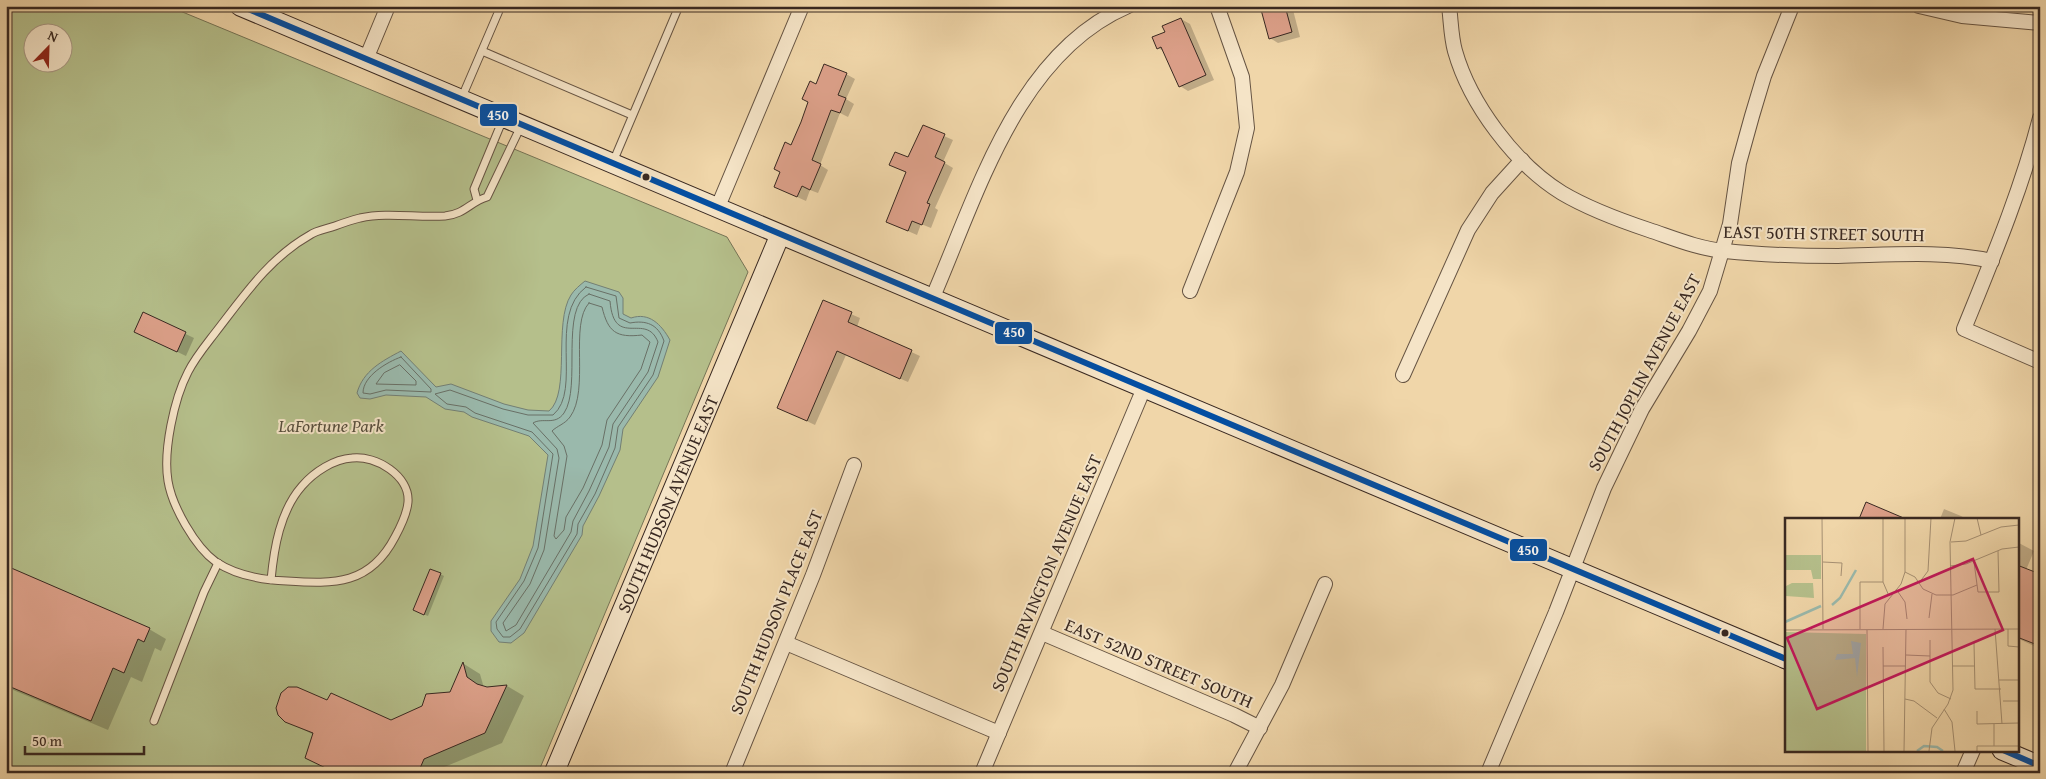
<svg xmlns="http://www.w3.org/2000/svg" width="2046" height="779" viewBox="0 0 2046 779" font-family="'Gentium Book Plus',serif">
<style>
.green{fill:#b5bf8b;stroke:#767456;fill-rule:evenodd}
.water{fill:#9ab9ac;stroke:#737f74}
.shadow{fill:#0003}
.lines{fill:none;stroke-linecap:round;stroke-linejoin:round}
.shore{stroke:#697066;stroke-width:1}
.building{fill:#dca089;stroke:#382821}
.lane-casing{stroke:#665443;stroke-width:9}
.street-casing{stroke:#665443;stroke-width:16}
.secondary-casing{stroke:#382821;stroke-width:21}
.lane{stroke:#f5e4c7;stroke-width:7}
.street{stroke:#f5e4c7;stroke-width:14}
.secondary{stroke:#f5e4c7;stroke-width:19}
.bus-1-casing{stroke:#f5e4c7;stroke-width:10}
.bus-1{stroke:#034ea2;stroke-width:6}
.bus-dot{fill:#382821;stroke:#f5e4c7;stroke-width:2}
.labels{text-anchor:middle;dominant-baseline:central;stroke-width:4;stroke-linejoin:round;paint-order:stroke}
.street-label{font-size:18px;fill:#382821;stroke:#f5e4c7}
.park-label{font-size:18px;font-style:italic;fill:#574e3c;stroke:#f5e4c7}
.inset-river{fill:none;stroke:#9ab9ac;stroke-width:2.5}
.inset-road{fill:none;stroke:#a69073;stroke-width:1}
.view{fill:#c2185b;fill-opacity:0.15;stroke:#c2185b;stroke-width:2.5}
.inset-edge{fill:none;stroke:#382821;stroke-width:2.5}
.line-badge{stroke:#f5e4c7;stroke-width:2}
.badge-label{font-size:14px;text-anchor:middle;font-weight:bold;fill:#fff}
</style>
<rect width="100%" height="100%" fill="#f0d6a9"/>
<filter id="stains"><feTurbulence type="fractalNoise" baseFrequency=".004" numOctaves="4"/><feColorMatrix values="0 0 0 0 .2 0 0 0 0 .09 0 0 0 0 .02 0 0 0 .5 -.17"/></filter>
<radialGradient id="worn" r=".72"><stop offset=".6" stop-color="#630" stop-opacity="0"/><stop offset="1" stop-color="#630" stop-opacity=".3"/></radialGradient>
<!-- green -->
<path class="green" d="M6,6H168L727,237L748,272L538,773H6ZM32,32H62V62H32Z"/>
<!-- water -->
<path class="water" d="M585,281L619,292L623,298V314L631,318C649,312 661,324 670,340L658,377L623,429L620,450L599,496L583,526L582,535L524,633L511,643L499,642L491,631V621L520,579L533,546L548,455L529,436L472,417L464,412L445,409L426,397L386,395L370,399L360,398L357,393C363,371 382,361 401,351L436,387L451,384L504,404L528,410L549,411C571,393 553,323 571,295C574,290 580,285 585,281Z"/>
<!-- shadow -->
<g class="shadow">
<polygon points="1261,6 1292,6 1300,37 1278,43 1270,38"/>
<polygon points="1181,19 1190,24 1214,80 1188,91 1180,86 1165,52 1158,48 1166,32"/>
<polygon points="846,74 855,79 846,99 854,104 848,117 840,113 820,165 828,170 818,193 810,190 806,201 775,187 817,85"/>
<polygon points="944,136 953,140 943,162 953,168 935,208 938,210 931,228 921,224 917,235 887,222 907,173 899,169 909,159"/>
<polygon points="823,302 860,318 857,327 920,356 908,382 846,355 815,425 779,408"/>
<polygon points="144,314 194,338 186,356 144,336"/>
<polygon points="1944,509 1961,516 1966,519 1940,519"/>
<polygon points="2017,542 2034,551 2026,570 2040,576 2040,654 2036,651 2038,648 2017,638"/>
<polygon points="440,574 444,576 428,616 418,612"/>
<polygon points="6,577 149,629 166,639 161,651 155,648 142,682 131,677 108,730 6,687"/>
<polygon points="464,664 480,674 484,688 507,686 524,696 502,743 442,768 439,773 335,773 306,758 314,735 286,721 328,702 391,721 451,693"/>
</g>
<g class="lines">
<!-- shore -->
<g class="shore">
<path d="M586,287L616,296L619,318L630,323C646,320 658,324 664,341L653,375L618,427L615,448L595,494L578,524L577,534L520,629L510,637H503L497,629L496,622L524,581L538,548L553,454L532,432L475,413L466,407L447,404L435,394L450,390L503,409L528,415H553C583,390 547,316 586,287Z"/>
<path d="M589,294L610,301C614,350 646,311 658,342L648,372L613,424L609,447L589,491L573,521L571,532L516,625L506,631L503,623L530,584L544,550L559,458L557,449L533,423C543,417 555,426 564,413C582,387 559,307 589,294Z"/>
<path d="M589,303L602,307C608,332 616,338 642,335L650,342L641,369L607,420L602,445L583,488L566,517L564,530L556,539L554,536L567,456L564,446L552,431C557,426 565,424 570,417C590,390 569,324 589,303Z"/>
<path d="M401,357L431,389V392L386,390L370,394L363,393C363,376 387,362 401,357Z"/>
<polygon points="400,365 416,381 416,385 376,384 384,373"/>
</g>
</g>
<!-- building -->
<g class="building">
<polygon points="1260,6 1285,6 1292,32 1269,39"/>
<polygon points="1181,18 1206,75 1179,87 1161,47 1157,49 1152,37 1165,32 1162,26"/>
<polygon points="824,64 847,73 838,95 846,98 840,113 831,110 812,160 821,164 810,190 802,186 797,197 774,187 780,172 774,169 785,142 791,145 801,122 808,102 802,99 810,81 816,84"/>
<polygon points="923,125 945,134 935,157 945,162 927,203 930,204 922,225 912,221 908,231 886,222 906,172 889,165 895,152 908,157"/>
<polygon points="823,300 852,312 848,322 912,350 900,379 837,351 807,421 777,408"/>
<polygon points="143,312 186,332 177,352 134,332"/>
<polygon points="1866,502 1906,519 1859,519"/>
<polygon points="2017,565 2040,574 2040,646 2017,637"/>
<polygon points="9,567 150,628 144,642 138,639 124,673 113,668 91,721 6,685 6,574"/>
<polygon points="430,569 441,573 424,615 413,610"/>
<polygon points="463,662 467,677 477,684 487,687 507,685 485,733 424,759 418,773 336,773 305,758 313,733 285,722 278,715 276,708 281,693 288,687 297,687 327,700 331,693 391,720 422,706 426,694 450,692"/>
</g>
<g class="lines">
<defs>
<g id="lane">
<polyline points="482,51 632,115"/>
<polyline points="462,97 501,6"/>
<polyline points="613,162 679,6"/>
<polyline points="477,200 474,189 503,119"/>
<path d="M271,580C274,548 280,511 302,486C314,472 334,459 352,458C376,455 410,476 408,502C407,514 401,526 395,537C370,585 335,584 287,581C262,580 237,576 216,562C195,547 172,506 168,481C163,451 174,399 188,372C195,358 205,346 215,333C243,297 269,258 310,235C317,230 327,229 335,226C343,223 352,220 360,218C388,212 417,218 445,216C465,214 470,202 487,197L521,126"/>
<polyline points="154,721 204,592 218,563"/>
</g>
<g id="street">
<path d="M1449,6C1451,21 1451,37 1455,51C1470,104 1515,164 1562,193C1589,209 1619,220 1649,230C1673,238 1699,249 1725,251C1762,255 1801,256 1838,256C1889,255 1942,250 1992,261"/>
<polyline points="1919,6 1962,16 2040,23"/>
<polyline points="366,59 388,6"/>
<path d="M2040,118C2021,191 1992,260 1964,329L2040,362"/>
<polyline points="717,209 802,6"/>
<polyline points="1190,291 1237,172 1247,128 1242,77 1217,6"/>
<path d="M932,299C977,196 1016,54 1128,6"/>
<polyline points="1403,375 1468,230 1492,193 1522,160"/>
<polyline points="1042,633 1234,715 1260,728"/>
<polyline points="786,643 999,733"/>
<polyline points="732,773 813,575 854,465"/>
<polyline points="982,773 1144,388"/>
<polyline points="1235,773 1282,685 1325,584"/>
<polyline points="1488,773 1556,612 1604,488 1642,409 1689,331 1710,291 1730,224 1739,163 1752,116 1764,76 1792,6"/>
<polyline points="1963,773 1973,750"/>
</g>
<g id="secondary">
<polyline points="240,6 1786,659"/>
<polyline points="2002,750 2040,766"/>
<path id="s1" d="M554,773L780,235"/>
</g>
</defs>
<!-- lane casing -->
<use href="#lane" class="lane-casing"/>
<!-- street casing -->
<use href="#street" class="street-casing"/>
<!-- secondary casing -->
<use href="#secondary" class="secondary-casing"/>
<!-- lane -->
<use href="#lane" class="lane"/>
<!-- street -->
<use href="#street" class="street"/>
<!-- secondary -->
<use href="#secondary" class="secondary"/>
<defs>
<g id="bus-1">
<polyline points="241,6 1786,659"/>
<polyline points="2003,750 2040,766"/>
</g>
</defs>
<!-- bus-1 casing -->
<use href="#bus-1" class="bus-1-casing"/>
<!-- bus-1 -->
<use href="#bus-1" class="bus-1"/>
</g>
<!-- markers -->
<g class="bus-dot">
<circle cx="646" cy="177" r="4.5"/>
<circle cx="1725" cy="633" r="4.5"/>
</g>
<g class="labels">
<!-- street labels -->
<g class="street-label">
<text transform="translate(1824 233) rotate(1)">EAST 50TH STREET SOUTH</text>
<text transform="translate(1644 372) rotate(-62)">SOUTH JOPLIN AVENUE EAST</text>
<text stroke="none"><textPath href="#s1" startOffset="292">SOUTH HUDSON AVENUE EAST</textPath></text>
<text transform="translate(1046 573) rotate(-67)">SOUTH IRVINGTON AVENUE EAST</text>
<text transform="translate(776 612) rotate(-68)">SOUTH HUDSON PLACE EAST</text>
<text transform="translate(1159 663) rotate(23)">EAST 52ND STREET SOUTH</text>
</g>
<!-- park labels -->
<g class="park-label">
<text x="331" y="425">LaFortune Park</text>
</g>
</g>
<!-- overview -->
<g transform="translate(1785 518)">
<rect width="234" height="234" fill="#f0d6a9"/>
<path d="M0,37H36V61H28L26,52H0ZM7,65H28L29,80L1,78V68ZM0,114L81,116V233H0Z" fill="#b5bf8b"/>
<path d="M66,123L76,125L72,159L70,140L50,142L52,136H68Z" fill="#9ab9ac"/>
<path class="inset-river" d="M47,87L55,80L71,52M0,104L36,88M132,233L139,228L152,229L158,233"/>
<path class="inset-road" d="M37,0L38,111M98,0V64L104,78M192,0L196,17M166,24L181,23L216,9L234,7M38,44L57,45L56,58M189,44L193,74H214L213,33M165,48L181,46L217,31L234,29M120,54L130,59L138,71L151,77H168L192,67M134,65L143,53L146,0M111,71L120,84L122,101M144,100L147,76M75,111V64H98M98,111L100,86L116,66L120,54V0M210,111L217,206M223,111V128L234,129M0,112L234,111M82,112L83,233M145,122V164L153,175L166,181M189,125L190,171H216M98,129L99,233M121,137L145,138M98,148H121M167,148H190M214,162H234M120,181L129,183L152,200M218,183H234M159,191L167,204L170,233M192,193V206L234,205M209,206V228M119,233L121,111M144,233L147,210L163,186L168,172L165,24L170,0M192,233V228H234"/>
<path class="view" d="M188,41L218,112L32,191L2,120Z"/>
<rect width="234" height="234" class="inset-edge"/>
</g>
<g class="line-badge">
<rect x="479" y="103" width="39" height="24" rx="5" fill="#034ea2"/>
<rect x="994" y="321" width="39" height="24" rx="5" fill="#034ea2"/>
<rect x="1509" y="538" width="39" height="24" rx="5" fill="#034ea2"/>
</g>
<g class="badge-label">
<text x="498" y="120">450</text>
<text x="1014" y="337">450</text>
<text x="1528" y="555">450</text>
</g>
<!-- margin -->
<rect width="2046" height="779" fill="none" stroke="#f0d6a9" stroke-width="25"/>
<rect x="8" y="8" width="2031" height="764" fill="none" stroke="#382821" stroke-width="2.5"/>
<rect x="12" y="12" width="2021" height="754" fill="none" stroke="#382821"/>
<!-- north arrow -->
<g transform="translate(48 48) rotate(23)"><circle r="24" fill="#f5e4c7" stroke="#a99985"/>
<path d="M0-4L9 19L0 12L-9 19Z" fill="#8f2418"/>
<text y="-8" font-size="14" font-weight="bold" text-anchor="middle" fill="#382821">N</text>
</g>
<!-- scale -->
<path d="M25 746v8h119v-8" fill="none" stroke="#382821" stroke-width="2.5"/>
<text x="32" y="746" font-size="15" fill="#382821" stroke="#f5e4c7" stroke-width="4" paint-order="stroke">50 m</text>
<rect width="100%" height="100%" filter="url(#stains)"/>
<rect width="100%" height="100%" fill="url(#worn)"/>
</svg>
